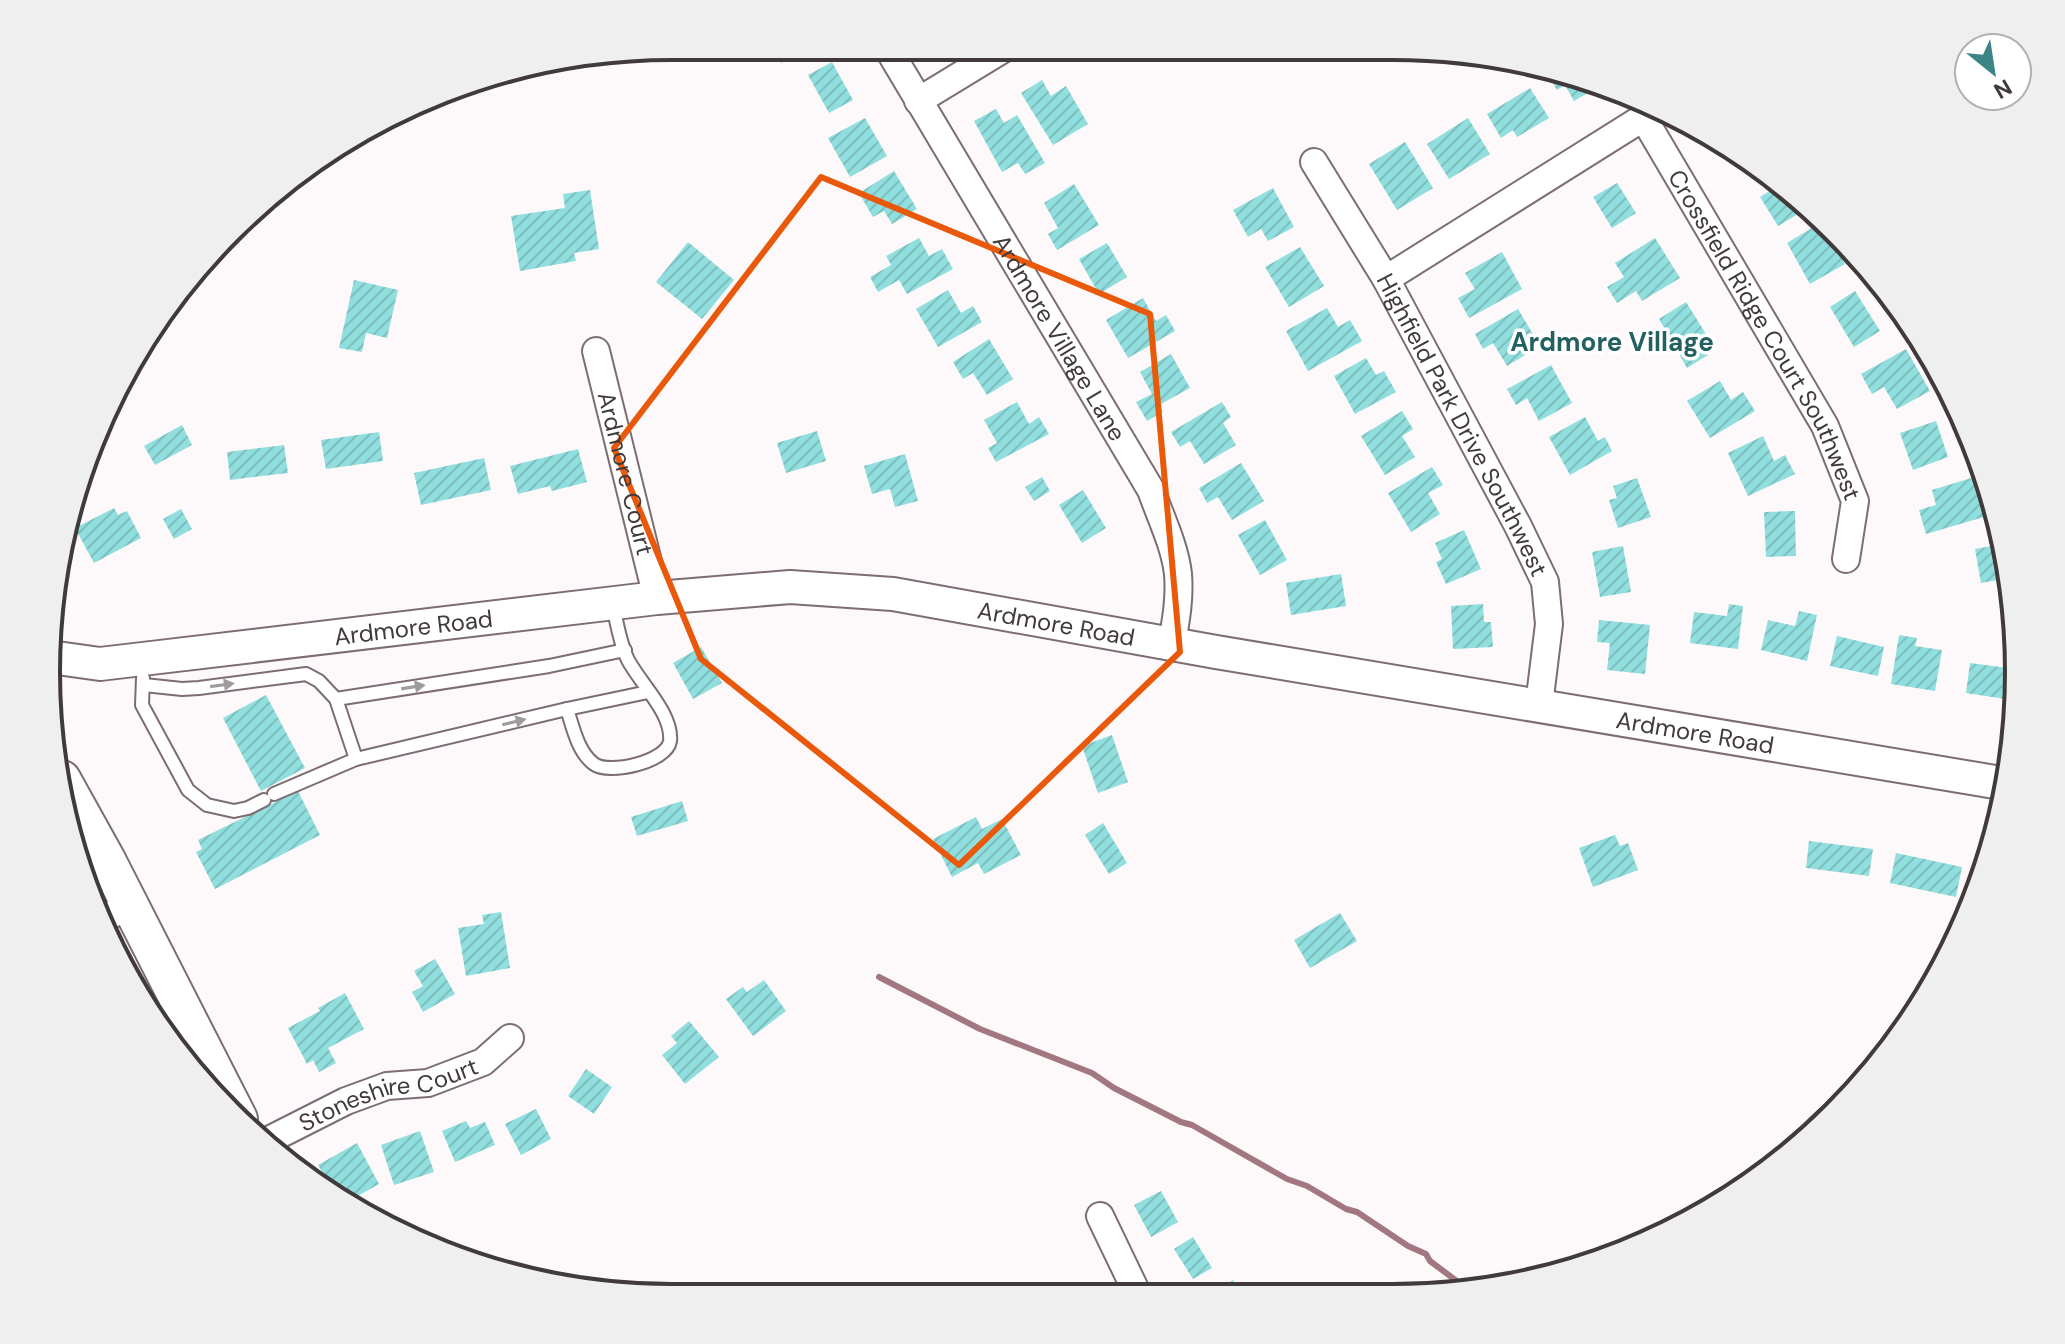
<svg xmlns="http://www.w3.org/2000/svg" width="2065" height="1344" viewBox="0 0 2065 1344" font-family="'DM Sans',sans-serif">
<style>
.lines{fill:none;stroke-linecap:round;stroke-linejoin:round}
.stream{stroke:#a37780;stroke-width:6}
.building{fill:url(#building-hatch)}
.service-casing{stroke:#7d6d71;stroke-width:16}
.minor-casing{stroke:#7d6d71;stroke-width:30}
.tertiary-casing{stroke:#7d6d71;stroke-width:36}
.secondary-casing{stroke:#7d6d71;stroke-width:40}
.service{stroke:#fff;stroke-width:12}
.minor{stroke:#fff;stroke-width:26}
.tertiary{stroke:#fff;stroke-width:32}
.secondary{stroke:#fff;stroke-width:36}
.oneway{fill:#a09c9d}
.marked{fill:none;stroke:#e8590c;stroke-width:6;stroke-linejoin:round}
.labels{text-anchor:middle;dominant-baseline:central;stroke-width:7;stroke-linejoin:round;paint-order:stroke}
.street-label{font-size:24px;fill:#413a3b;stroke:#fff}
.neighbourhood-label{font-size:26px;font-weight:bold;fill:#256060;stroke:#fff}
.rim{fill:none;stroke:#413a3b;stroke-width:4}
</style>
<defs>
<pattern id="building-hatch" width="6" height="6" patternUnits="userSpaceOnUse" patternTransform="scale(2)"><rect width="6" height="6" fill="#91dede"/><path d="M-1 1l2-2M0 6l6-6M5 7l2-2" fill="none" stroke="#7ebfbf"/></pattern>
</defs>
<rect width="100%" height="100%" fill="#fdf9fa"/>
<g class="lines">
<!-- stream -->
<polyline class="stream" points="879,977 980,1029 1092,1073 1114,1088 1181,1122 1192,1125 1287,1179 1307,1186 1346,1209 1357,1212 1408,1246 1426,1254 1430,1261 1470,1291"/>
</g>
<!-- building -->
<g class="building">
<polygon points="771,47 810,47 781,63"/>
<polygon points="832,62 853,100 829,113 808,75"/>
<polygon points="1545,70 1601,85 1574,101 1565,85 1557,90"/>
<polygon points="1042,80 1051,96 1066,86 1088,124 1053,145 1021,93"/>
<polygon points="1530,88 1549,118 1517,137 1513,130 1501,138 1487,114"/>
<polygon points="996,109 1004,123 1017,115 1045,163 1025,174 1018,163 1002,172 974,121"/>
<polygon points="865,118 887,156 850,177 828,138"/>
<polygon points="1468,118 1490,154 1449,179 1427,144"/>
<polygon points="1405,142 1433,188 1397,210 1369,164"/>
<polygon points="894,171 917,209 892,224 884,211 873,217 859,193"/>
<polygon points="1617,183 1636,213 1612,228 1593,197"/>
<polygon points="1074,184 1099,225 1057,250 1048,234 1058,228 1044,203"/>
<polygon points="1779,185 1803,199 1808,208 1778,226 1760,197"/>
<polygon points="1273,188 1294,227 1268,241 1261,229 1248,237 1233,210"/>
<polygon points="590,190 599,249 574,253 576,261 520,271 511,216 565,208 563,194"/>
<polygon points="1822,222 1845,264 1810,284 1787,243"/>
<polygon points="919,238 929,256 942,249 953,269 907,294 899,280 878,292 870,277 891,265 886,256"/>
<polygon points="1655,238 1680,278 1642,301 1636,291 1617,303 1607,287 1624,277 1615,263"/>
<polygon points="688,242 734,280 702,319 656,282"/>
<polygon points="1107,243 1127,277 1099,294 1079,259"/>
<polygon points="1300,247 1324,286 1289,307 1265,267"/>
<polygon points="1502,252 1522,289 1469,318 1458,298 1475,289 1465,273"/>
<polygon points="354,280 398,290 387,338 366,333 362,352 339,348"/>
<polygon points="948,290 961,313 973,306 982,322 938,347 916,309"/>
<polygon points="1855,291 1880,331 1854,347 1830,307"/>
<polygon points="1143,298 1156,321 1166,315 1175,331 1128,358 1106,320"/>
<polygon points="1686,302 1706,334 1698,338 1708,355 1687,368 1659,319"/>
<polygon points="1327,308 1338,327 1350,320 1362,341 1308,371 1286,331"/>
<polygon points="1518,309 1540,346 1507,366 1493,343 1483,349 1475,334"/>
<polygon points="989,339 1013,379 987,395 973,373 963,379 953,362"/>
<polygon points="1906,349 1930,391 1897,409 1884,387 1872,394 1861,374"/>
<polygon points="1171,354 1190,388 1159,405 1163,412 1147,421 1136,402 1152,394 1140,372"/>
<polygon points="1366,358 1376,375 1384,371 1396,392 1355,414 1334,376"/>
<polygon points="1551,365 1572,403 1539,421 1527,398 1516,405 1507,389"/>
<polygon points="1720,381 1731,400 1743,392 1755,411 1710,438 1687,401"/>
<polygon points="1017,402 1029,424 1039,417 1049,434 996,462 988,448 997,443 984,420"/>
<polygon points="1222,402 1231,417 1223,423 1236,445 1204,464 1190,441 1180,447 1171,432"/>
<polygon points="1402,411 1413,429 1402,436 1415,457 1385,475 1361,436"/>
<polygon points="1585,417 1598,441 1605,437 1612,451 1570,475 1549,437"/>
<polygon points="1936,421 1948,457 1913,470 1900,433"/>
<polygon points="182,425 192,445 155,465 144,446"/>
<polygon points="817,431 826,461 786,473 777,443"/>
<polygon points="379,432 383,461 326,469 321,440"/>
<polygon points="1763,436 1774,461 1785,455 1795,474 1748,496 1728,453"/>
<polygon points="284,445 288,473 230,480 227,452"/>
<polygon points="578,449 587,482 552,491 550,486 518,494 510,466"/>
<polygon points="905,454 918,501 895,507 890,489 872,494 864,466"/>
<polygon points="484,458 491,490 421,505 414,473"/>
<polygon points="1241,463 1264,501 1232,520 1218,497 1207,503 1199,488"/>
<polygon points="1432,467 1443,485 1428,493 1440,514 1411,532 1388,493"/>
<polygon points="1981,475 1987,496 1978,498 1984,517 1926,534 1919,510 1936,505 1932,490"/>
<polygon points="1042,477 1050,491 1034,501 1025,487"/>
<polygon points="1637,478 1651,517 1618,528 1609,500 1617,498 1613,486"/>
<polygon points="1083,490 1106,528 1082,543 1059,505"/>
<polygon points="114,508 118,515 127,511 141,538 94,563 75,528"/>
<polygon points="181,509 192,529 174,539 163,519"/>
<polygon points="1795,511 1796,556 1766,557 1764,512"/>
<polygon points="1265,520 1287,560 1260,575 1238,535"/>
<polygon points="1464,530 1481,569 1446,584 1436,562 1442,559 1435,543"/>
<polygon points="2003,544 2009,578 1981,583 1975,549"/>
<polygon points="1623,546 1631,592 1600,597 1592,552"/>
<polygon points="1341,574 1346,606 1291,615 1286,583"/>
<polygon points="1483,604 1484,622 1491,622 1493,647 1453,649 1451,606"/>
<polygon points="1729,604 1743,606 1738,649 1690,643 1694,612 1727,616"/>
<polygon points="1799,611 1817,615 1807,661 1761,650 1768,620 1795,626"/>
<polygon points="1599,620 1650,625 1645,674 1607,670 1610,643 1597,642"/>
<polygon points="1899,635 1917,638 1915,646 1942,650 1935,691 1891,684"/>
<polygon points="1837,636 1884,647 1878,676 1830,666"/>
<polygon points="701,647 722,683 693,699 673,663"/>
<polygon points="1970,663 2016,669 2012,700 1966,693"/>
<polygon points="266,695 305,768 261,791 223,718"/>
<polygon points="1112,735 1128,782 1098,793 1082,746"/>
<polygon points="298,791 320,835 215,889 196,852 202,849 198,840"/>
<polygon points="682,801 688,821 637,836 631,817"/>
<polygon points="976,817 982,829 1002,819 1021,855 984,874 978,863 952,877 933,839"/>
<polygon points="1103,823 1127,863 1109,874 1085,835"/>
<polygon points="1615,835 1620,846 1628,843 1638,870 1593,887 1579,848"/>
<polygon points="1809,841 1873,849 1869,876 1806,868"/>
<polygon points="1896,853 1962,867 1956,897 1890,883"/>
<polygon points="501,912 510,968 466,976 458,928 484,924 482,915"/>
<polygon points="1340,913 1357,941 1310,968 1294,940"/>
<polygon points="435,959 455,994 423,1012 412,992 423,986 414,971"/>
<polygon points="764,980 786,1011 753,1036 726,999 743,987 747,992"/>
<polygon points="345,993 364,1029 328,1048 336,1063 319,1072 313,1060 307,1064 288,1028 320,1011 318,1008"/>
<polygon points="689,1021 719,1057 685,1084 662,1055 677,1043 671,1036"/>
<polygon points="586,1069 612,1087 594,1114 568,1096"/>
<polygon points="536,1109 551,1139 521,1155 505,1124"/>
<polygon points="466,1121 470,1128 485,1122 495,1145 455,1162 442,1131"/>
<polygon points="420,1131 434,1172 394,1185 381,1145"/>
<polygon points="357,1143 379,1184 356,1197 361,1206 330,1186 318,1165"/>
<polygon points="1161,1191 1178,1222 1151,1237 1134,1205"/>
<polygon points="1193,1237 1212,1268 1193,1279 1174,1249"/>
<polygon points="1233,1280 1242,1296 1206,1296"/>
</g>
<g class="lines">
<defs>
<g id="service">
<path d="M613,606C617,623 620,644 628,660C640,683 673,714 670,741C667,762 609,775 594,764C578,752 573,728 567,709L648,692"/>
<polyline points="143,678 142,705 188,790 207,805 234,811 248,808 264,800"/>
<polyline points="144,685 182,689 199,688 306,674 319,681 336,699 356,759"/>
<polyline points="336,699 549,666 625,650"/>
<polyline points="274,794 356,759 567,709"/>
</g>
<g id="minor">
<path id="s1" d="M887,47L1151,490C1160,516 1175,546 1178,574C1180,598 1176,620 1172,643"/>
<polyline points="918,101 1005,48"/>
<path id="s2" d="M1643,117L1825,426L1855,501L1846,559"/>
<path id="s3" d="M1314,162L1386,279L1518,526L1545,582L1549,624L1539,705"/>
<polyline points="1386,279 1657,109"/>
<path id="s4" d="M596,351L657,598"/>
<polyline points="105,918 130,905"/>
<path id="s5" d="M261,1144L346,1101L387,1086L428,1083L483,1062L510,1038"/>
<polyline points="1100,1216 1138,1295"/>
</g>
<g id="tertiary">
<path id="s6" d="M50,657L100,664L657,598L790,587L893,594L1216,652L2007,784"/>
</g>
<polyline id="secondary" points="62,779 107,860 239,1119"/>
</defs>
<!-- service casing -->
<use href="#service" class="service-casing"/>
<!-- minor casing -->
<use href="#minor" class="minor-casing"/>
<!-- tertiary casing -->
<use href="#tertiary" class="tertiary-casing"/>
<!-- secondary casing -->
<use href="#secondary" class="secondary-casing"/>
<!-- service -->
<use href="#service" class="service"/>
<!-- minor -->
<use href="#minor" class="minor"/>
<!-- tertiary -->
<use href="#tertiary" class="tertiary"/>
<!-- secondary -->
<use href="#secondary" class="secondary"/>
</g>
<!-- one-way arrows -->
<defs><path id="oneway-solid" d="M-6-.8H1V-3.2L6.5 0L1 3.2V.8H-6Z" transform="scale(2)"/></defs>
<g class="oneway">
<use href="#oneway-solid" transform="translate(222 685) rotate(-8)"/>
<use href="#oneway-solid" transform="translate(413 687) rotate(-9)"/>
<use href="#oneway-solid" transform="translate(514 722) rotate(-13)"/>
</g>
<!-- marked area -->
<path class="marked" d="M821,177L1150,314L1180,652L959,865L701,659L614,448Z"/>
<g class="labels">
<!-- street labels -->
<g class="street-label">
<text stroke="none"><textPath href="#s2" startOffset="250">Crossfield Ridge Court Southwest</textPath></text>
<text stroke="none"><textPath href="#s1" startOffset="338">Ardmore Village Lane</textPath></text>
<text stroke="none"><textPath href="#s3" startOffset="302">Highfield Park Drive Southwest</textPath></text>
<text stroke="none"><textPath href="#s4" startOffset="126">Ardmore Court</textPath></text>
<text stroke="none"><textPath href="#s6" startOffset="1014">Ardmore Road</textPath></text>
<text stroke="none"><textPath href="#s6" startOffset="366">Ardmore Road</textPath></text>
<text stroke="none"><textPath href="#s6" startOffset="1662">Ardmore Road</textPath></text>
<text stroke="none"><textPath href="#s5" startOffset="138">Stoneshire Court</textPath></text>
</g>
<!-- neighbourhood labels -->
<g class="neighbourhood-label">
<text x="1612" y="342">Ardmore Village</text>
</g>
</g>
<!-- crop -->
<path d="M0 0H2065V1344H0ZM672 60H1393A612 612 0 0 1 2005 672V672A612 612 0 0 1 1393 1284H672A612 612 0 0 1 60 672V672A612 612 0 0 1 672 60Z" fill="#f0efef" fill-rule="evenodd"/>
<path class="rim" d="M672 60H1393A612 612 0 0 1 2005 672V672A612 612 0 0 1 1393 1284H672A612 612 0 0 1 60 672V672A612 612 0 0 1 672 60Z"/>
<!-- north arrow -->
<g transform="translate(1993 72) rotate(150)"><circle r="38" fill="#ffffff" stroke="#b3b0b1" stroke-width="2"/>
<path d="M0-6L14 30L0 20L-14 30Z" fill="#3c8586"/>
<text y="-12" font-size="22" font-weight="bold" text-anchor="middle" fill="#413a3b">N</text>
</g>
</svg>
